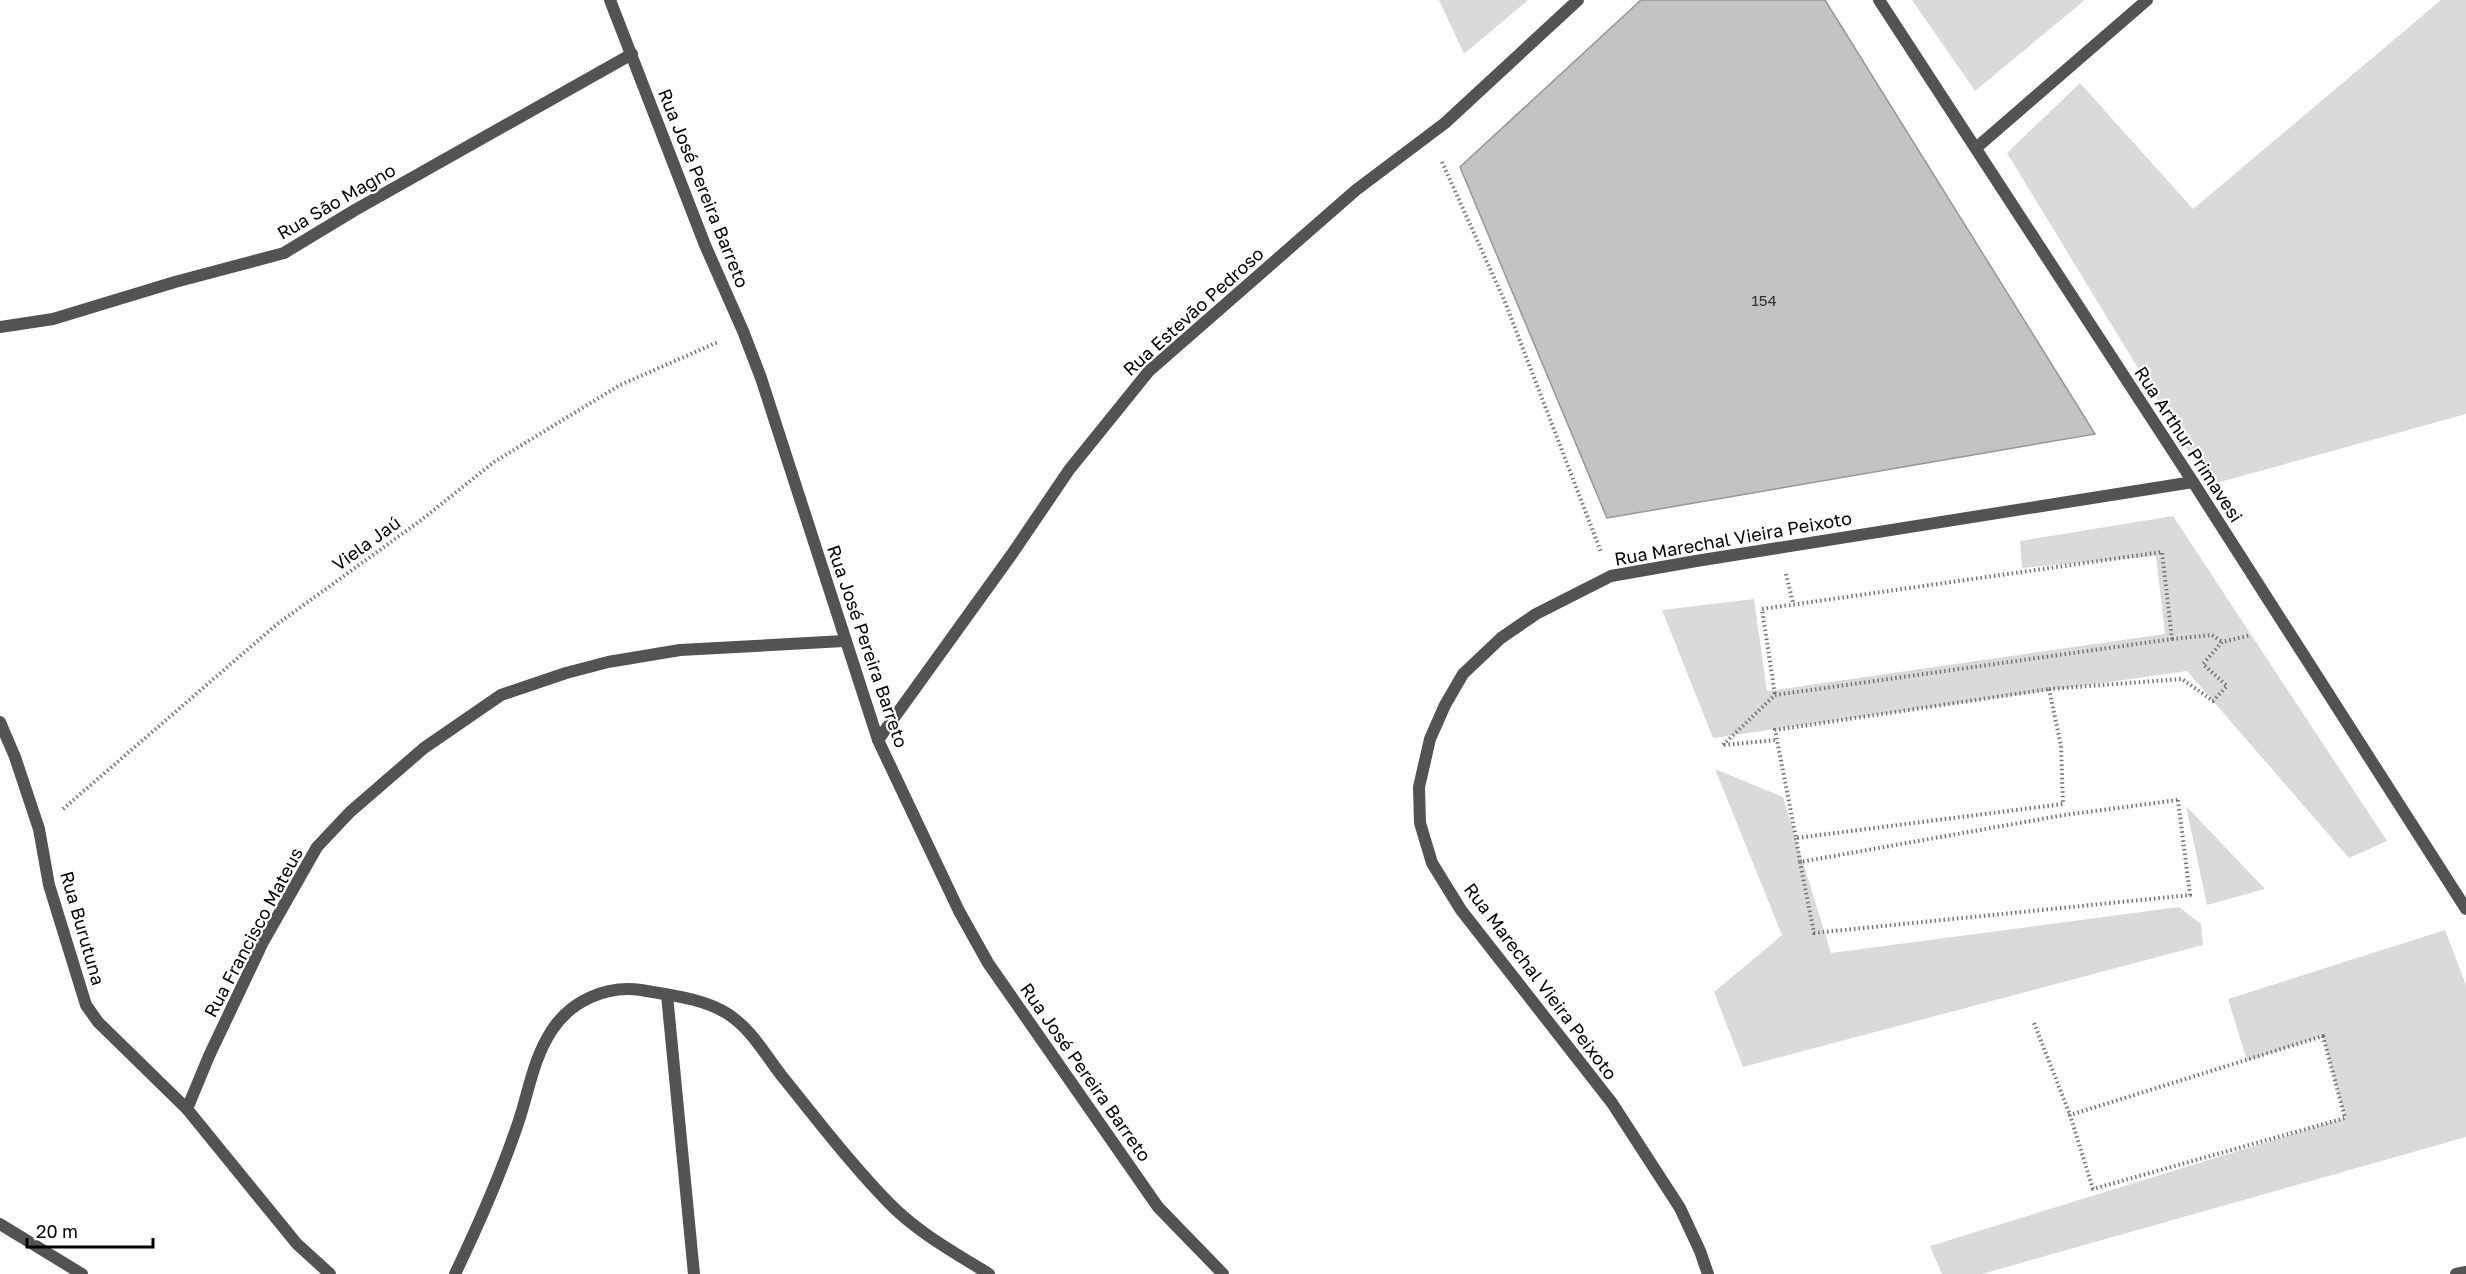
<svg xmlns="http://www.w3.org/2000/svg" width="2466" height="1274" viewBox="0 0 2466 1274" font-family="'Golos Text',sans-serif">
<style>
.green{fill:#dadada}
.building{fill:#c3c3c3;stroke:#979797;stroke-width:1.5}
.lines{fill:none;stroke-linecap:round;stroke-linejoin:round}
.path{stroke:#757575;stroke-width:4;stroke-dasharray:1.5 3;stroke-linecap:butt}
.service{stroke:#535353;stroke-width:12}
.minor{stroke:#535353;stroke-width:12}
.labels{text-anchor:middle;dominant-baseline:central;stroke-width:4.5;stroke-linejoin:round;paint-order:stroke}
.number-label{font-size:15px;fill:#313131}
.street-label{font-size:18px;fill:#000;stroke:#fff}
</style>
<rect width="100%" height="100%" fill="#fff"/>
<!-- green -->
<g class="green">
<polygon points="1439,0 1528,0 1464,54"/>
<polygon points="1912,0 2085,0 1975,91"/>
<polygon points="2441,0 2466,0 2466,414 2209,485 2007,153 2080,83 2193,209"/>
<polygon points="2173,516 2387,841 2349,858 2187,671 1713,738 1662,610 1754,599 1767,691 2165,634 2156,556 2022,568 2020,541"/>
<polygon points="1715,769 1783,797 1831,953 2179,907 2201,924 2203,945 1743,1067 1714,992 1782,935"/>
<polygon points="2186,806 2265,889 2207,905"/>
<polygon points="2445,930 2466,985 2466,1137 1982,1274 1942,1274 1930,1246 2345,1118 2323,1036 2247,1061 2228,999"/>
</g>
<!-- building -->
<polygon class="building" points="1641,0 1825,0 2095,434 1607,518 1460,167"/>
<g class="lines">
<!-- path -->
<g class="path">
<polyline points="1442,162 1505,302 1601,552"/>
<polyline points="1786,574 1793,603"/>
<polyline points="2172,639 2212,635 2222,642"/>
<polygon points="2049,689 2061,746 2063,804 1796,838 1775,730"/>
<polyline points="2049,689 2182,679 2213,701 2227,686 2203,664 2222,642 2251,635"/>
<polyline points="1723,745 1775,695 2172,639 2162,552 1762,609 1775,695"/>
<polyline points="1724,745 1776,740"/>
<polygon points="2178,800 2190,895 1814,933 1800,862 2064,815"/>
<polyline points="63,809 276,625 420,521 494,462 620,385 718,342"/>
<polyline points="1796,838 1800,862"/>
<polyline points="2034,1023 2070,1115"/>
<polygon points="2323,1036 2345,1118 2093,1189 2070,1115"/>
</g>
<!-- service -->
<polyline class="service" points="0,722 15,757 39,829 49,885 86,1005 98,1022 187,1109"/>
<!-- minor -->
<g class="minor">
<polyline points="610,0 705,245 743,331 761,378 878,740 959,911 988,963 1158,1207 1223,1274"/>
<polyline points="1879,0 2193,482 2466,909"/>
<polyline points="1976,148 2147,0"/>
<polyline points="0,327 53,319 175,282 284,253 355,210 632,54"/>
<polyline points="878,740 1012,554 1069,470 1149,371 1356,190 1445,123 1578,0"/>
<polyline points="667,995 694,1274"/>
<polyline points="0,1224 82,1274"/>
<polyline points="330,1274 297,1244 187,1109 209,1056 263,942 317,847 350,812 424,748 501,695 566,673 608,662 680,650 844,641"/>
<path d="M455,1274C477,1228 498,1181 515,1132C528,1098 531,1062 552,1030C571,1001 606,985 641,990C669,995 703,998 728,1014C752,1030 764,1053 781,1075C816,1118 850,1163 889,1203C917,1232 955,1253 989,1274"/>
<polyline points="1708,1274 1700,1251 1680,1208 1612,1103 1461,910 1432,863 1420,823 1419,787 1430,739 1445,705 1463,674 1501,638 1536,614 1611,576 1696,561 2193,482"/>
<polyline points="2456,1274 2466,1272"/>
</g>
</g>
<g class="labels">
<!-- number labels -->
<g class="number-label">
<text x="1764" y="300">154</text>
</g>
<!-- street labels -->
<g class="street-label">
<text transform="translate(704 188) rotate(68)">Rua José Pereira Barreto</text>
<text transform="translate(336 201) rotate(-30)">Rua São Magno</text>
<text transform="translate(1193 311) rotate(-42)">Rua Estevão Pedroso</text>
<text transform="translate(2189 444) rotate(57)">Rua Arthur Primavesi</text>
<text transform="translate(1733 538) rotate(-10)">Rua Marechal Vieira Peixoto</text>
<text transform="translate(366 543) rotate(-36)">Viela Jaú</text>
<text transform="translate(868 646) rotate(71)">Rua José Pereira Barreto</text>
<text transform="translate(83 928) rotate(74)">Rua Burutuna</text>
<text transform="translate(253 932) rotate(-62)">Rua Francisco Mateus</text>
<text transform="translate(1541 981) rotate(53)">Rua Marechal Vieira Peixoto</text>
<text transform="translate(1086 1072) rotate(55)">Rua José Pereira Barreto</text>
</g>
</g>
<!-- scale -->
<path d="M27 1238v9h126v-9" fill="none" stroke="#000000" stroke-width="3"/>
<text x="36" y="1238" font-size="18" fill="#000000" stroke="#ffffff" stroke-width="4.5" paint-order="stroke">20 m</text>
</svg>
